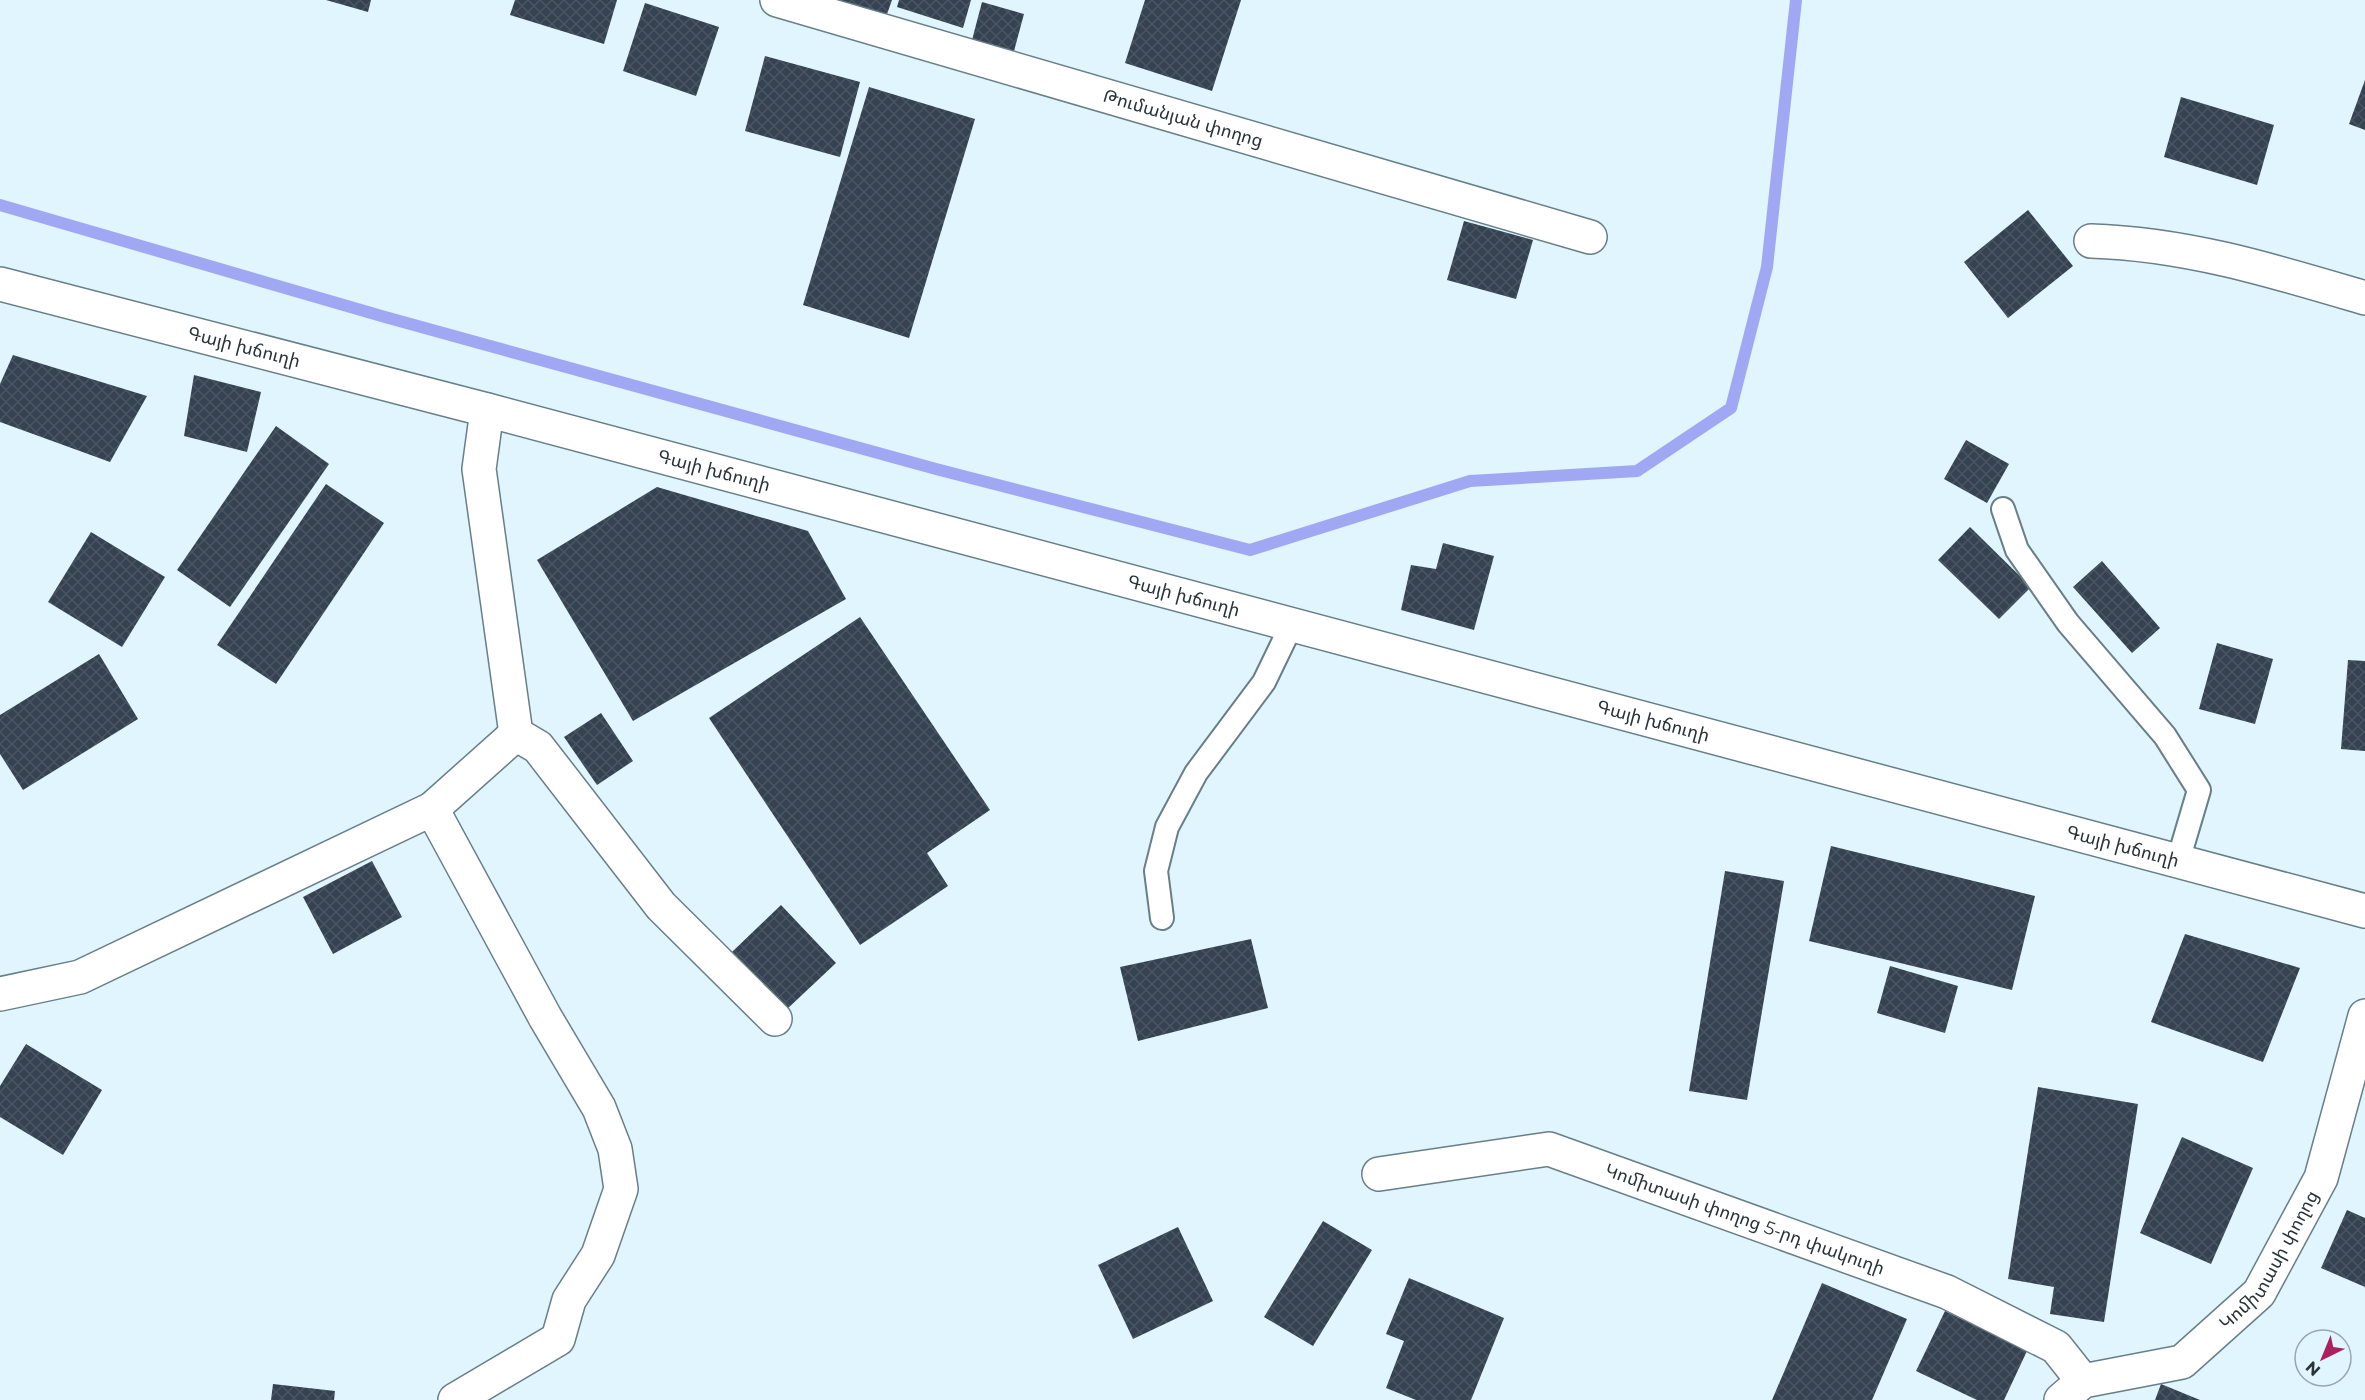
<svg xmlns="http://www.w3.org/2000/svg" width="2365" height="1400" viewBox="0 0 2365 1400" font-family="Montserrat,'Noto Sans Armenian',sans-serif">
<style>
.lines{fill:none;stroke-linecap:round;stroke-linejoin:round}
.stream{stroke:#a0a8f4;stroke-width:12}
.building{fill:url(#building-cross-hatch)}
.service-casing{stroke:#687f88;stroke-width:26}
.minor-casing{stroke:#687f88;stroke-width:36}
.secondary-casing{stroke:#687f88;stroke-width:36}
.service{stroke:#fff;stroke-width:22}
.minor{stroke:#fff;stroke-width:33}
.secondary{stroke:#fff;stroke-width:33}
.labels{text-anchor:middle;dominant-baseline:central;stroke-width:6;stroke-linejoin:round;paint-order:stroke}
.street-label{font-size:18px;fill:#293337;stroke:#e0f5fd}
</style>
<defs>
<pattern id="building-cross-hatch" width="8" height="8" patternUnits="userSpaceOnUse" patternTransform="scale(1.5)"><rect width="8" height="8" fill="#354251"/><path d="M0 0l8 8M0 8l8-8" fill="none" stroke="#4a5562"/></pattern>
</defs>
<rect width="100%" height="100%" fill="#e0f5fd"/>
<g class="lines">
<!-- stream -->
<polyline class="stream" points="0,205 385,317 936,469 1250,550 1470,481 1637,471 1731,408 1767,267 1796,0"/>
</g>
<!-- building -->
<g class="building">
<polygon points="326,0 371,0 368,12"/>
<polygon points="515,0 617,0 604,44 510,15"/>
<polygon points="836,0 892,0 886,17"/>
<polygon points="899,0 971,0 963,28 897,7"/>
<polygon points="1145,0 1241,0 1212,91 1125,63"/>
<polygon points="982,2 1024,14 1014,51 972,40"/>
<polygon points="645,3 719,27 696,96 623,71"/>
<polygon points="765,56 860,82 840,157 745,131"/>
<polygon points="2365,80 2365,130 2349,124"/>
<polygon points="869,87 975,119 909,338 803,305"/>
<polygon points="2181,97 2274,125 2257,185 2164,157"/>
<polygon points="2028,210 2073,266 2008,318 1964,262"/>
<polygon points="1464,221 1533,240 1516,299 1447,280"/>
<polygon points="13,355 147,396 110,462 0,422 0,384"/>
<polygon points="194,375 261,392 247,452 184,436"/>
<polygon points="276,426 329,464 230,607 177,570"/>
<polygon points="1966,440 2009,464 1987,503 1944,479"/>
<polygon points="326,484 384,523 276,684 217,645"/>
<polygon points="657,487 808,531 846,599 633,721 537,560"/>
<polygon points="1970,527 2031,587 1999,619 1938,560"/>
<polygon points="91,532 165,577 122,647 48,602"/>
<polygon points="1443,543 1494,556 1474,630 1401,610 1411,565 1436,569"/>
<polygon points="2102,561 2160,628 2132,653 2073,587"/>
<polygon points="860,617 990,810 927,853 948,886 860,945 709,718"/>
<polygon points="2217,643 2273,659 2255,724 2199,709"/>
<polygon points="99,654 138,719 23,790 0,754 0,715"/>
<polygon points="2348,660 2365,661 2365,751 2341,749"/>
<polygon points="601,713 633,761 597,785 564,737"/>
<polygon points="1831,846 2035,896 2012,990 1809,941"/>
<polygon points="372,861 402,917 333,954 303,897"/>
<polygon points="1725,871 1784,881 1747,1100 1689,1091"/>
<polygon points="781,905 836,963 786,1010 732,952"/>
<polygon points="2185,934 2300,968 2263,1062 2151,1022"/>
<polygon points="1251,939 1268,1008 1138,1041 1120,967"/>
<polygon points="1890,966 1958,986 1945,1033 1877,1013"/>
<polygon points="26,1044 102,1090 63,1155 0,1117 0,1086"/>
<polygon points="2038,1087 2138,1104 2104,1322 2050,1314 2054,1287 2008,1279"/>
<polygon points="2182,1137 2253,1168 2211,1264 2140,1233"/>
<polygon points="2347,1210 2365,1218 2365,1287 2321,1268"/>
<polygon points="1323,1221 1372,1250 1313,1346 1264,1317"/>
<polygon points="1178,1227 1213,1301 1133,1339 1098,1265"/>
<polygon points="1409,1278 1504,1318 1471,1400 1416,1400 1386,1388 1404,1341 1386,1334"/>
<polygon points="1822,1283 1907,1319 1872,1400 1772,1400"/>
<polygon points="1945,1311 2027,1351 2004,1400 1977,1400 1916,1371"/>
<polygon points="273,1384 335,1391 334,1400 271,1400"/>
<polygon points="2161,1384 2200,1400 2155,1400"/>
</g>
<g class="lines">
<defs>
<g id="service">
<polyline points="2003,509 2017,550 2068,623 2165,736 2199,790 2178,861"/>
<polyline points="1162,918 1156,871 1167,827 1196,773 1264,682 1292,624"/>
</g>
<g id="minor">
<path id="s1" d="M777,0L1590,237"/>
<path d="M2091,241C2187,244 2274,271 2365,298"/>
<polyline points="487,410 479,469 516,734 538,747 661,906 775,1019"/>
<polyline points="0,994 80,977 432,809"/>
<path id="s2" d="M1379,1174L1549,1149L1947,1292L2056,1347L2083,1381"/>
<polyline points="455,1400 558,1339 569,1300 598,1255 621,1189 615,1149 599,1108 545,1017 432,809 516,734"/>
<path id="s3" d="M2061,1400L2083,1381L2182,1362L2259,1293L2321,1178L2365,1016"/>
</g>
<g id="secondary">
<path id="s4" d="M0,284L487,410L2365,911"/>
</g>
</defs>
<!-- service casing -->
<use href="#service" class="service-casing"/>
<!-- minor casing -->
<use href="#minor" class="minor-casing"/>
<!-- secondary casing -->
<use href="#secondary" class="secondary-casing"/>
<!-- service -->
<use href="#service" class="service"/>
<!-- minor -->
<use href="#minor" class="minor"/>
<!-- secondary -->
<use href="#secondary" class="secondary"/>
</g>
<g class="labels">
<!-- street labels -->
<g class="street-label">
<text stroke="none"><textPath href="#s1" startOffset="423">Թումանյան փողոց</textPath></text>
<text stroke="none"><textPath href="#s4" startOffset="252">Գայի խճուղի</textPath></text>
<text stroke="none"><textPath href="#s4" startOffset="738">Գայի խճուղի</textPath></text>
<text stroke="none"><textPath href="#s4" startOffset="1224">Գայի խճուղի</textPath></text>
<text stroke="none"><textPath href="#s4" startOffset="1710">Գայի խճուղի</textPath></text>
<text stroke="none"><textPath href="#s4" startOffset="2196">Գայի խճուղի</textPath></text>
<text stroke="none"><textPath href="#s2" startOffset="380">Կոմիտասի փողոց 5-րդ փակուղի</textPath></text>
<text stroke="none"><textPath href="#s3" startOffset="266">Կոմիտասի փողոց</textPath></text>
</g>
</g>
<!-- north arrow -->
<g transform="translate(2323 1358) rotate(223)"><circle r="28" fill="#e0f5fd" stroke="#97a7ae" stroke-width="1.5"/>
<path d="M0-4.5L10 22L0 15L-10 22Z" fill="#ad205e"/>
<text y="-9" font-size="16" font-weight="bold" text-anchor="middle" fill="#293337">N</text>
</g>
</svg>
